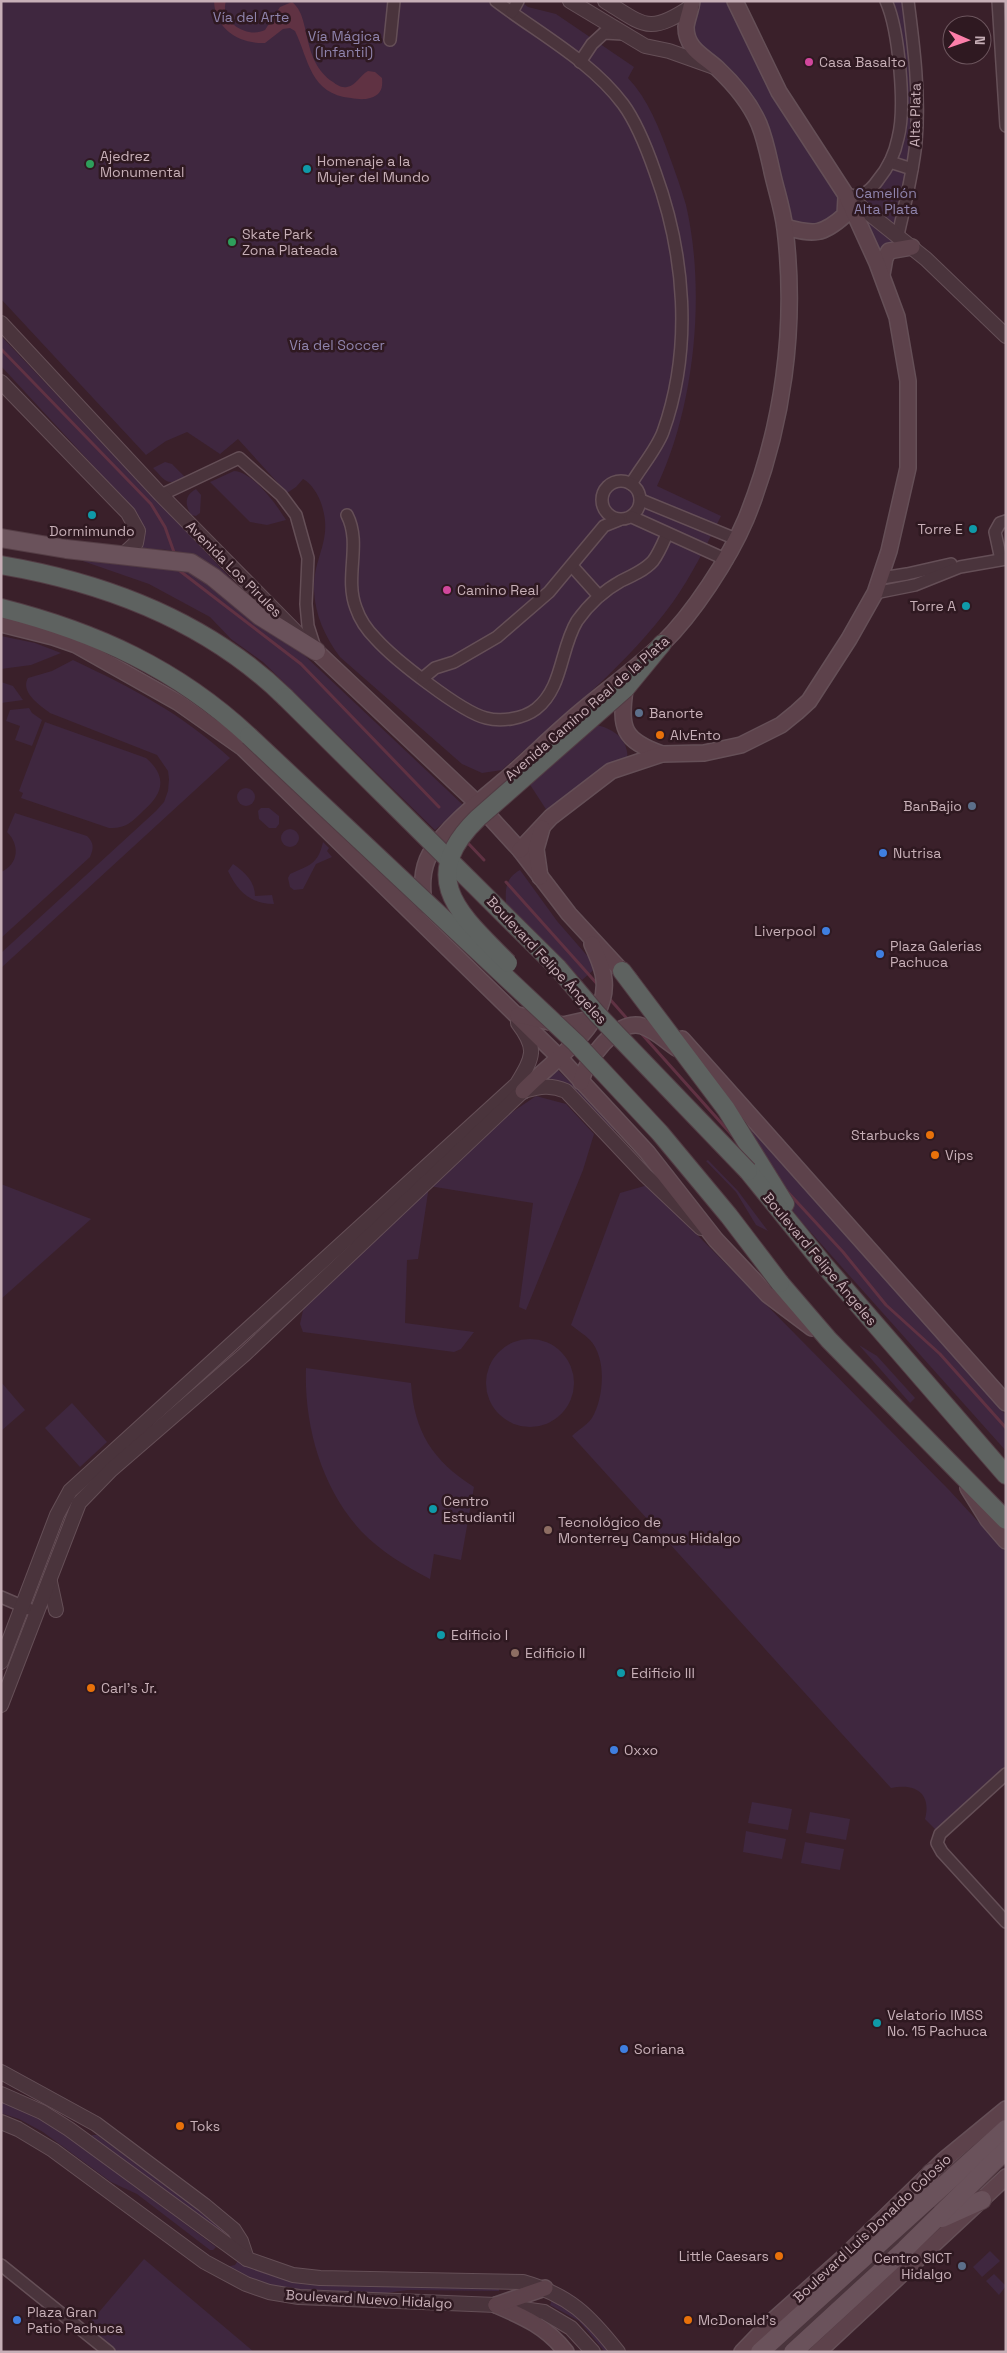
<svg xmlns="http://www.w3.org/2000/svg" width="1007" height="2353" viewBox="0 0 1007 2353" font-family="'Space Grotesk',sans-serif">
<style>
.green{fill:#3f273f}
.water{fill:#603243}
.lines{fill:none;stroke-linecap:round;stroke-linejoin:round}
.stream{stroke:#603243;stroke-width:3}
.minor-casing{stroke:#654f57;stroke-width:14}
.tertiary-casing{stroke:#654f57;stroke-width:16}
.secondary-casing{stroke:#654f57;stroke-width:18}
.primary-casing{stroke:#543d45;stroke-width:20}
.trunk-casing{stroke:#523c44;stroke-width:20}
.minor{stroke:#4a343c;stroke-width:11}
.tertiary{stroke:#4a343c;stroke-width:14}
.secondary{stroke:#5d424b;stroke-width:15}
.primary{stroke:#6a525b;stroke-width:18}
.trunk{stroke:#5e6260;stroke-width:18}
.trunk-bridge-casing{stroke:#523c44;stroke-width:20;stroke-linecap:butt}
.trunk-bridge{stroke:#5e6260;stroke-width:18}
.hotel-dot{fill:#d1479c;stroke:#2f1921;stroke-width:2}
.leisure-dot{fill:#2e9e5b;stroke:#2f1921;stroke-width:2}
.culture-dot{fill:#0f9aa8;stroke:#2f1921;stroke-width:2}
.service-dot{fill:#5c6f8a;stroke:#2f1921;stroke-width:2}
.food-dot{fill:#e8710a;stroke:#2f1921;stroke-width:2}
.shop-dot{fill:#3f7fe0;stroke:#2f1921;stroke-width:2}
.education-dot{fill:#8d6e63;stroke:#2f1921;stroke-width:2}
.labels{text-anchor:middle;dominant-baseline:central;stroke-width:5;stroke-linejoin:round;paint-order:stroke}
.park-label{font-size:14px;fill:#8f84ad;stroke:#2f1921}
.poi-label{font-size:14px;fill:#c7afb7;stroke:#2f1921;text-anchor:start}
.street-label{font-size:14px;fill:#c7afb7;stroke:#2f1921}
</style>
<rect width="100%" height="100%" fill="#3a202a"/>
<!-- green -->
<g class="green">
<path d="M1,1H521L528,7L556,14L634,67L628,78C648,99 659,128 669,155C675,171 681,188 686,205C706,291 695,406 657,486L721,516C706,546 692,575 673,602C626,667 561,717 502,770L482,773L462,764L340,657C325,637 315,615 314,590C313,556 334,540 321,503C318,494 311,483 303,479L296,487L287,493L238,439L220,454L187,432L166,441L146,455L1,299Z"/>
<polygon points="692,1 735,1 846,195 860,195 881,177 901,120 886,1 908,1 917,96 897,248 882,275 846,197 832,226 785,227 759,126 687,36"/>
<path d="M1,336L236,584C198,556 190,549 141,549C146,534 144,525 136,512L1,366Z"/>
<path d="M165,462L172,464L185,477C166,487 166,481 153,468Z"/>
<path d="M234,471C253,472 276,504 286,520L267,525L250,522L210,482Z"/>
<path d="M196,489L201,495L200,513L196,516L191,515C185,504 184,496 196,489Z"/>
<polygon points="77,559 188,569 303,654 463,805 435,830 263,662 231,639 210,617 149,584"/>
<polygon points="1,636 35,643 61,653 31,665 1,669"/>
<path d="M73,660C132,688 181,713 230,758L1,968V953L156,811L164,802L168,791L169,779L168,771L157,755L50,713C39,705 20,692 28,678L52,671Z"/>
<polygon points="1,682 13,686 23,700 1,703"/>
<polygon points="29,708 32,713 42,720 32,746 15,740 20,726 6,721 10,710"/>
<path d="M45,722L146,758C168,777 163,794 143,811C132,822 125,829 109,828L21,798L23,793L19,791Z"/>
<path d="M589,724C612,726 631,739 627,764L551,817L527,780Z"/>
<circle cx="246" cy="797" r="9"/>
<polygon points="261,808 269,808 279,816 279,824 276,828 269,828 259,819 258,811"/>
<path d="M15,813L87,836C94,843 94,848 90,857L1,938V872C19,864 20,845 7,832Z"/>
<circle cx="290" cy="838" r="9"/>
<path d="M323,842L329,848L327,851L332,857L316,864L303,889L294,890L290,887L288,878L290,874C309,865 318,865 323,842Z"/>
<path d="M233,864C245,872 255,882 255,896L272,895L274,904C251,904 238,892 228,871Z"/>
<path d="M520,870L557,921L597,967L582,980L506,903C505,888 506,878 520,870Z"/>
<polygon points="557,1069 615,1128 612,1134 543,1080"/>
<polygon points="536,1096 566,1104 594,1134 583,1170 526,1310 519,1307 533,1203 429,1186 418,1259 407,1260 405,1323 474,1332 461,1349 454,1352 303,1332 300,1324 304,1306 429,1186 505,1117"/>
<polygon points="740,1116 1006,1415 1006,1451 798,1218 781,1192"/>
<polygon points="708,1160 738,1191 768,1231 756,1225 736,1192 706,1161"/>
<polygon points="1,1184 91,1219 1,1299"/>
<path d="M648,1185L950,1491L1006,1552V1767L940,1834L925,1819C932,1792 914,1783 891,1788L572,1436C578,1430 587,1425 592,1418C604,1398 607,1358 590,1340C584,1334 577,1330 571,1325L620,1193Z"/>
<circle cx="530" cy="1383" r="44"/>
<polygon points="859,1345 877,1356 915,1398 910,1403"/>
<path d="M306,1368L411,1383C414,1432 433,1461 474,1487L461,1560L434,1554L430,1579C405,1566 380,1551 361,1531C321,1487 304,1425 306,1368Z"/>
<polygon points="1,1382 25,1410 1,1431"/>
<polygon points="72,1403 107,1442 80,1467 45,1428"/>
<polygon points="752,1802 792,1809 788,1830 748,1823"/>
<polygon points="810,1812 850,1819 846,1840 806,1833"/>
<polygon points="746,1831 786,1839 782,1859 743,1852"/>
<polygon points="805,1842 844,1849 840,1870 801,1863"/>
<polygon points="1,2101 50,2123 216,2247 213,2250 210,2250 137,2194 111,2182 43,2132 19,2119 1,2113"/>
<polygon points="92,2135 97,2135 222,2226 225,2230 223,2235 92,2138"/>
<polygon points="990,2251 1000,2261 982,2277 973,2267"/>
<polygon points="144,2259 254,2352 109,2352 83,2331"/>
<polygon points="239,2259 278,2277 301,2284 333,2286 499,2288 499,2291 408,2290 371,2295 300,2293 252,2281 226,2267 235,2265"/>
<polygon points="994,2274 1006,2286 999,2295 986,2281"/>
<polygon points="553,2297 581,2318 609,2352 605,2352 579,2321 550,2305"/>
</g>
<!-- water -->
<path class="water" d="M214,1H226C219,22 248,39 265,30L280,7L292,2C312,17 300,60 333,82C337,85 341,88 347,87C357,85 360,75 368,71L375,72L382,78C383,88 381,95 370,98C364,100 357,99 351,98C310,94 309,60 295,31L290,28L283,29L265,43C239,44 215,29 214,1Z"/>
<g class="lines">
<!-- stream -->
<g class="stream">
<polyline points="1,349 151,504 165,527 175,555"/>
<polyline points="179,568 180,571 301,664 439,807"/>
<polyline points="467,842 484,860"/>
<polyline points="506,882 599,986"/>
<polyline points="608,997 630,1022"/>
<polyline points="640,1032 732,1135"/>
<polyline points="784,1188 843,1252 886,1305 940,1354 1006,1428"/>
</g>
<defs>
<g id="minor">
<path d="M496,1C538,33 591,61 623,104C637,123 647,149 655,172C685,254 693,348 663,432C656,450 641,467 631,484"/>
<polyline points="998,1 1006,126"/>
<polyline points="512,12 518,1"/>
<polyline points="390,40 394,1"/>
<polyline points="580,62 592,44 604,33 623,34"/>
<polyline points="890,162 912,169"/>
<path d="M846,195C851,195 857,196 861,195C869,192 874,186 878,180C888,168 895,153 898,138C906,108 899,30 886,1"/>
<path d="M898,235C905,204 913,173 916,142C920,95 914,47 908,1"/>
<circle cx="621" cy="500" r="19"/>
<polyline points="161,495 239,458 281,495 296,515 308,558 306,604 308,626 316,651"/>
<polyline points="641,500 736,539"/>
<path d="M347,515C362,544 344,577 356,608C360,620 367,630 376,639C394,659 461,712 486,718C501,722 523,719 536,709C563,688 560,649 577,621C589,604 603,591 621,581C632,576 645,570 653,561C659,553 663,543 667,534"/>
<polyline points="632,517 727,560"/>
<polyline points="1004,559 1000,555 995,532 1000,523 1006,521"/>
<polyline points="572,566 599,596"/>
<polyline points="882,578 907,574 951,564"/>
<polyline points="875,593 915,585 960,567 1006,559"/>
<polyline points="423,678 435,668 454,662 497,637 549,592 604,526 619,520"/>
<polyline points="1,1597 29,1609"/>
<polyline points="1006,1774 940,1834 937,1843 942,1852 1006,1922"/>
<polyline points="1,2265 109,2352"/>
</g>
<g id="tertiary">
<polyline points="570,1 645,46 669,51 714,67"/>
<path d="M605,1C645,26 649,35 692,6"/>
<polyline points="846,195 926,259 1006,336"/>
<polyline points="1,323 161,495 299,635"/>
<polyline points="1,382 128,513 138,531 136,543 123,555"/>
<polyline points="50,1582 56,1610"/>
<path d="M1,1662L57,1515L70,1491L517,1084C533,1057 538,1049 518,1023"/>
<path d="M1,1705L79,1503L111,1470L245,1354L523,1091C539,1087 550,1084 566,1091L645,1175L701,1228"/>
<polyline points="1,2072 96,2124 204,2205 234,2230 241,2241 247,2259"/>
<path d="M1,2094L42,2112L69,2129L247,2259L293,2275L320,2278L523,2282C569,2295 589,2315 618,2352"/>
<polyline points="1,2122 18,2129 53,2150 205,2262 246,2284 269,2292 299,2297 496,2305 544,2312 571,2328 593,2352"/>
<polyline points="778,2352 911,2229 932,2214"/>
</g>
<g id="secondary">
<path d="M785,227C814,235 823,235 845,215L846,197"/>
<polyline points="882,275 885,258 889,251 912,247"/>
<polyline points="1,624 53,637 76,645 179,703 243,748 559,1057 647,1152 716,1240 768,1295 812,1328"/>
<polyline points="316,651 477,803 520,850 569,914 630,980"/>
<path d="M625,689C620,728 622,740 662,754"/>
<polyline points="520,850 551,817 611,771 662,754 704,753 741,745 781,725 797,712 809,701 849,639 875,593 889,551 908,468 908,381 897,317 877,263 846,195 779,92 735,1"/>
<polyline points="540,877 536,849 542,828"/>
<path d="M424,906C422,888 421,870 430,854C447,826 482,799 507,778C531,757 554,734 579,713C606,690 636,669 662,644C693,614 729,559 746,519C783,428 797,327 785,229C783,211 777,193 773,176C769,159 766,141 759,124C750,103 734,84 717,68C704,56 686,49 686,27C687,19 691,10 692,1"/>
<polyline points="518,1015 563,1025 594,1018"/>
<polyline points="682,1039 1006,1403"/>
<path d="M581,1082C585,1061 617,1018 642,1026C655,1030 667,1042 678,1049"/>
<path d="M523,1091C550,1062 609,1026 604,980C603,967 597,956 592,944"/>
<polyline points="968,1488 988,1520 1006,1541"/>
<path d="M496,2305C524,2317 547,2327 566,2352"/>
<polyline points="496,2305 545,2288"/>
<polyline points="742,2352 770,2323 844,2257 944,2160 1006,2109"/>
<polyline points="818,2352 1006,2177"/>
</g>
<g id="primary">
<polyline points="1,538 66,549 191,563 213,577 260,616 316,651"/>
<polyline points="906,2212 931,2173"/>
<polyline points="942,2218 982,2200"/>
<polyline points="760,2352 1006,2129"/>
<polyline points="793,2352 905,2249 1006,2150"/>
</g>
<g id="trunk">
<path d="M1,565C107,583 207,621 285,697"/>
<path d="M1,608C96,632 177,669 249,736"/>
<polyline points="625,689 662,644"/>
<polyline points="622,971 726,1109 785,1204"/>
<polyline points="748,1171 824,1265 1006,1475"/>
<polyline points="780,1283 829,1340 1006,1520"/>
</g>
</defs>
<!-- minor casing -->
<use href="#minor" class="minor-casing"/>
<!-- tertiary casing -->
<use href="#tertiary" class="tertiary-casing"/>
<!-- secondary casing -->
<use href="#secondary" class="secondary-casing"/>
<!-- primary casing -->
<use href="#primary" class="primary-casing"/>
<!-- trunk casing -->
<use href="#trunk" class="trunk-casing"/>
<!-- minor -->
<use href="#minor" class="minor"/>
<!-- tertiary -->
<use href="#tertiary" class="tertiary"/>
<!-- secondary -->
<use href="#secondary" class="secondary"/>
<!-- primary -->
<use href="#primary" class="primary"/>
<!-- trunk -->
<use href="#trunk" class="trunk"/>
<defs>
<g id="trunk-bridge">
<polyline points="285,697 558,968 597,1014 748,1171"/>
<polyline points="249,736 576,1043 660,1133 729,1216 780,1283"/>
<path d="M508,963C461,915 415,879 478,818L625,689"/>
</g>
</defs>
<!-- trunk-bridge casing -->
<use href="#trunk-bridge" class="trunk-bridge-casing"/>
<!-- trunk-bridge -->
<use href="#trunk-bridge" class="trunk-bridge"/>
</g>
<!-- markers -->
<g class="hotel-dot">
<circle cx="809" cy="62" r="5"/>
<circle cx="447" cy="590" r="5"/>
</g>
<g class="leisure-dot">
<circle cx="90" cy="164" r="5"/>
<circle cx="232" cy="242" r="5"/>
</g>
<g class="culture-dot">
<circle cx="307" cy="169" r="5"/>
<circle cx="92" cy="515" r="5"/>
<circle cx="973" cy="529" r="5"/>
<circle cx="966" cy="606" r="5"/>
<circle cx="433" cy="1509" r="5"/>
<circle cx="441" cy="1635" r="5"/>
<circle cx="621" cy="1673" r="5"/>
<circle cx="877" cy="2023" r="5"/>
</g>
<g class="service-dot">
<circle cx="639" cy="713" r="5"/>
<circle cx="972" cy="806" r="5"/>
<circle cx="962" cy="2266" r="5"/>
</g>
<g class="food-dot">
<circle cx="660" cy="735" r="5"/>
<circle cx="930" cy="1135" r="5"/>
<circle cx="935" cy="1155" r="5"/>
<circle cx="91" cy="1688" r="5"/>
<circle cx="180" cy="2126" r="5"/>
<circle cx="779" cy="2256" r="5"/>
<circle cx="688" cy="2320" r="5"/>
</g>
<g class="shop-dot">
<circle cx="883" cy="853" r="5"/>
<circle cx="826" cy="931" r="5"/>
<circle cx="880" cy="954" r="5"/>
<circle cx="614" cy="1750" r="5"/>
<circle cx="624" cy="2049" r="5"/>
<circle cx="17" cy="2320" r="5"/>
</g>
<g class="education-dot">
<circle cx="548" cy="1530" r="5"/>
<circle cx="515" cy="1653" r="5"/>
</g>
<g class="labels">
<!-- park labels -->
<g class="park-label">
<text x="251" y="17">Vía del Arte</text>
<text x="344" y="36">Vía Mágica<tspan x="344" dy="16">(Infantil)</tspan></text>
<text x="886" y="193">Camellón<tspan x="886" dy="16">Alta Plata</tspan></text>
<text x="337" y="345">Vía del Soccer</text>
</g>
<!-- poi labels -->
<g class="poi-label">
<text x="819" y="62">Casa Basalto</text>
<text x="100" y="156">Ajedrez<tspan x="100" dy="16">Monumental</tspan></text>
<text x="317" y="161">Homenaje a la<tspan x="317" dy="16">Mujer del Mundo</tspan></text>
<text x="242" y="234">Skate Park<tspan x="242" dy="16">Zona Plateada</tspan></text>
<text x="963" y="529" text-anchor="end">Torre E</text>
<text x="92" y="531" text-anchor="middle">Dormimundo</text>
<text x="457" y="590">Camino Real</text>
<text x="956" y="606" text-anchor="end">Torre A</text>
<text x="649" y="713">Banorte</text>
<text x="670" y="735">AlvEnto</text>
<text x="962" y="806" text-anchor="end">BanBajio</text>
<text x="893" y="853">Nutrisa</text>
<text x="816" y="931" text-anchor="end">Liverpool</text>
<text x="890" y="946">Plaza Galerias<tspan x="890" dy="16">Pachuca</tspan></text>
<text x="920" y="1135" text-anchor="end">Starbucks</text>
<text x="945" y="1155">Vips</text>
<text x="443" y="1501">Centro<tspan x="443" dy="16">Estudiantil</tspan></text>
<text x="558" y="1522">Tecnológico de<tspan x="558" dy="16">Monterrey Campus Hidalgo</tspan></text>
<text x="451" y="1635">Edificio I</text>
<text x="525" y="1653">Edificio II</text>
<text x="631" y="1673">Edificio III</text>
<text x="101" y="1688">Carl's Jr.</text>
<text x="624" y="1750">Oxxo</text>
<text x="887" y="2015">Velatorio IMSS<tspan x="887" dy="16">No. 15 Pachuca</tspan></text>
<text x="634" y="2049">Soriana</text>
<text x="190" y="2126">Toks</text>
<text x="769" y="2256" text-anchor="end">Little Caesars</text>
<text x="952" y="2258" text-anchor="end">Centro SICT<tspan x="952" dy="16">Hidalgo</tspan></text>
<text x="27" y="2312">Plaza Gran<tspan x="27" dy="16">Patio Pachuca</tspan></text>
<text x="698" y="2320">McDonald's</text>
</g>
<!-- street labels -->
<g class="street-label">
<text transform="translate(915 115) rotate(-89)">Alta Plata</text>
<text transform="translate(234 569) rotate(45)">Avenida Los Pirules</text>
<text transform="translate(587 708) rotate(-41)">Avenida Camino Real de la Plata</text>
<text transform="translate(547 960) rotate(47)">Boulevard Felipe Ángeles</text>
<text transform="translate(820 1259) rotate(50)">Boulevard Felipe Ángeles</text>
<text transform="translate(872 2228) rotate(-43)">Boulevard Luis Donaldo Colosio</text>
<text transform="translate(369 2299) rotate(3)">Boulevard Nuevo Hidalgo</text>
</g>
</g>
<!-- border -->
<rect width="1007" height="2353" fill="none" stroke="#c7afb7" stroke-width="5"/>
<!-- north arrow -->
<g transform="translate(967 40) rotate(92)"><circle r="24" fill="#2f1921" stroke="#6c555d"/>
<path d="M0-4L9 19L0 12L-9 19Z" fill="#fc7faa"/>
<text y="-8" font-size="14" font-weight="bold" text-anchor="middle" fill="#c7afb7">N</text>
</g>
</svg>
